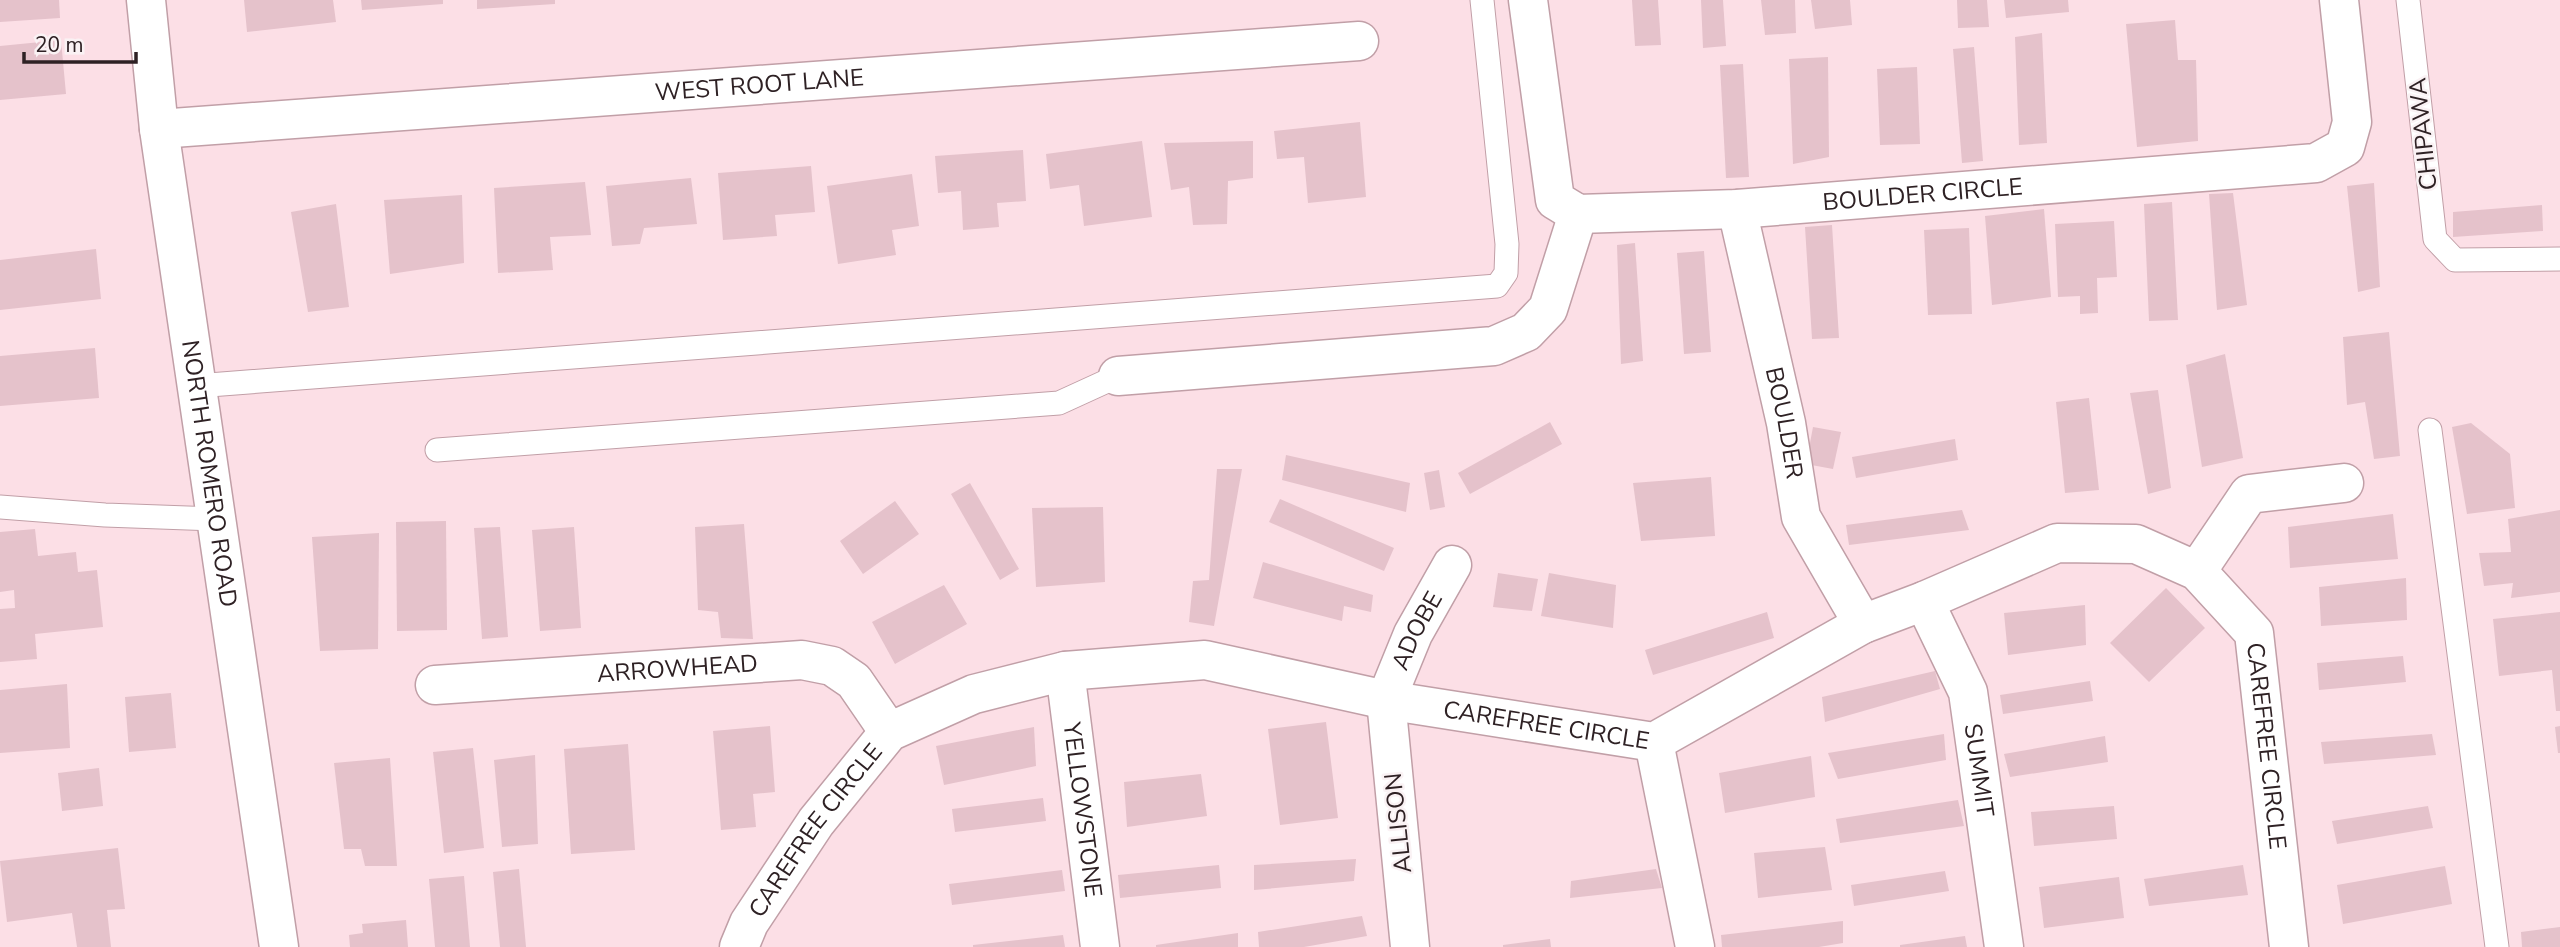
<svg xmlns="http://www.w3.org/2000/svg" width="2560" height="947" viewBox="0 0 2560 947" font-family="'Nunito Sans',sans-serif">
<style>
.building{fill:#e5c2cb}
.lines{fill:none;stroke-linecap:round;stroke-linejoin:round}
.service-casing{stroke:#c19fa7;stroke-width:25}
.minor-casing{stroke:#c19fa7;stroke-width:41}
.tertiary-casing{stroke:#c19fa7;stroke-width:41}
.service{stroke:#fff;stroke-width:23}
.minor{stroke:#fff;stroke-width:38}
.tertiary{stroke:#fff;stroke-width:38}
.labels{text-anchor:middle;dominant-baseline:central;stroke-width:5;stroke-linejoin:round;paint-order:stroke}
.street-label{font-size:24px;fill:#2e2124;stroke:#faf2f4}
</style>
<rect width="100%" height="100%" fill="#fcdfe6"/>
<!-- building -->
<g class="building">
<polygon points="0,0 59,0 60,18 0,22"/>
<polygon points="244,0 333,0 336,22 247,32"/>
<polygon points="361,0 443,0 443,4 362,10"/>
<polygon points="477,0 555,0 555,4 477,9"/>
<polygon points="1632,0 1658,0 1661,45 1635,46"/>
<polygon points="1701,0 1723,0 1726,46 1703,48"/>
<polygon points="1761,0 1795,0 1796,33 1765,35"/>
<polygon points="1811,0 1850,0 1852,25 1815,29"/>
<polygon points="1957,0 1987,0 1989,27 1958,28"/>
<polygon points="2004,0 2068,0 2069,12 2006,18"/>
<polygon points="2175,20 2178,60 2196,60 2198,141 2137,147 2126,24"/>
<polygon points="2042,33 2047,143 2019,145 2015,37"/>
<polygon points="61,40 66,94 0,100 0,46"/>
<polygon points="1974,47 1983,161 1962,163 1953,49"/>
<polygon points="1828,57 1829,157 1793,164 1789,59"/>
<polygon points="1743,64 1749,177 1726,178 1720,65"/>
<polygon points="1917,67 1920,144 1880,145 1877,69"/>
<polygon points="1360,122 1366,197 1308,203 1304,157 1277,159 1274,131"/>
<polygon points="1142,141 1152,217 1084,226 1079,185 1050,189 1046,154"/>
<polygon points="1253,141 1253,178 1228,181 1227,224 1193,225 1189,187 1171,190 1164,143"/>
<polygon points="1023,150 1026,201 997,203 999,227 963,230 961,191 938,193 935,156"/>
<polygon points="811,166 815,212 775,215 777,236 723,240 718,173"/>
<polygon points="912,174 919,226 892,230 896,255 838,264 827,186"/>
<polygon points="691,178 697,224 644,228 640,244 612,246 606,186"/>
<polygon points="585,182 591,235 550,237 553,270 498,273 494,188"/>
<polygon points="2374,183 2380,287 2358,292 2347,186"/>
<polygon points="2233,193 2247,305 2217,310 2209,194"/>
<polygon points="462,195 464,263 390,274 384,200"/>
<polygon points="2172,202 2178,320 2149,321 2144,204"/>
<polygon points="336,204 349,307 308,312 291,212"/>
<polygon points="2542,205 2543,231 2453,237 2453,212"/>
<polygon points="2044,209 2051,297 1992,305 1985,216"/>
<polygon points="2114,221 2117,277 2097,278 2098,313 2080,314 2080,296 2058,297 2055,224"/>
<polygon points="1832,225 1839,338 1812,339 1805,227"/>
<polygon points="1969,228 1972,314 1928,315 1924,230"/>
<polygon points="1635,243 1643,361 1621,364 1617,245"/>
<polygon points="96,249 101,299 0,310 0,260"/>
<polygon points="1704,251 1711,352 1684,354 1677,253"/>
<polygon points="2389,332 2400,456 2374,459 2365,402 2347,405 2343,337"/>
<polygon points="95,348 99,398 0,406 0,356"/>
<polygon points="2225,354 2243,458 2202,467 2186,365"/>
<polygon points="2158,390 2171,488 2148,494 2130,393"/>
<polygon points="2089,398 2099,490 2065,493 2056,402"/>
<polygon points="1550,422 1562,444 1470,494 1458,473"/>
<polygon points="2471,423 2510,454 2515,508 2467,514 2452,427"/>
<polygon points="1813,427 1841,432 1833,469 1806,464"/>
<polygon points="1955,439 1958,460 1856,478 1852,457"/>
<polygon points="1286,455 1410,483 1406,512 1282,480"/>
<polygon points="1217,469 1242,469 1214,626 1189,622 1193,581 1209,580"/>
<polygon points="1439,470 1445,507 1430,510 1424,473"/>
<polygon points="1711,477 1715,536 1641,541 1633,483"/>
<polygon points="970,483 1019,569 1000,580 951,494"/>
<polygon points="1280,499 1394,548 1384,571 1269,522"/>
<polygon points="895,501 919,534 863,574 840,541"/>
<polygon points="1103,507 1105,582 1036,587 1032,508"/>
<polygon points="1962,510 1969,530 1849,545 1846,525"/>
<polygon points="2560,510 2560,592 2511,598 2513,583 2484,586 2479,553 2511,552 2508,519"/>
<polygon points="2393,514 2398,559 2290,568 2288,527"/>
<polygon points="446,521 447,630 397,631 396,522"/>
<polygon points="744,524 753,639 721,638 718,612 698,610 695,527"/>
<polygon points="500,527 508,637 482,639 474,528"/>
<polygon points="574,527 581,628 540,631 532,530"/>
<polygon points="35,529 38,556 76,552 78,572 97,570 103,627 35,634 37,659 0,662 0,609 15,608 14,590 0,592 0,532"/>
<polygon points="379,533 378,649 320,651 312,537"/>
<polygon points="1263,562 1373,595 1371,612 1344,606 1342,621 1253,598"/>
<polygon points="1498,573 1538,579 1532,611 1493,607"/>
<polygon points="1549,573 1616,585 1613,628 1541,616"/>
<polygon points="2406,578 2407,620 2321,626 2319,587"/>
<polygon points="944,585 967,624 895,664 872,622"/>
<polygon points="2166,588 2205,628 2149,682 2110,643"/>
<polygon points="2085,605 2086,645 2008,655 2004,613"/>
<polygon points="1767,612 1774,638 1653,675 1645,650"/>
<polygon points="2560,612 2560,711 2556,711 2552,670 2499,676 2493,619"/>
<polygon points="2403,656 2406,682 2319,690 2317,663"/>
<polygon points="1935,671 1940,689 1825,722 1822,697"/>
<polygon points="2090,681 2093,701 2003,714 2000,695"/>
<polygon points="67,684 70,748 0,753 0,690"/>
<polygon points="171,693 176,748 129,752 125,697"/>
<polygon points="1326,722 1338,818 1280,825 1268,729"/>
<polygon points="770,726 775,792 753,794 756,827 721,830 713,731"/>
<polygon points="2560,726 2560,753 2558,753 2555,727"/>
<polygon points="1034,727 1036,766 944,785 936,746"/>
<polygon points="1944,734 1946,760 1838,779 1828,753"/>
<polygon points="2432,734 2436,755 2324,764 2321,742"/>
<polygon points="2105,736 2108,762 2010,777 2004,754"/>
<polygon points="628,744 635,850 571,854 564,749"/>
<polygon points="473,748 484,848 444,853 433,752"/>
<polygon points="535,755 538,844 502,847 494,760"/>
<polygon points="1811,756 1815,797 1725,813 1719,773"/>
<polygon points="390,758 397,866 365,866 361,849 344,849 334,763"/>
<polygon points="99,768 103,806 62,811 58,773"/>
<polygon points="1201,774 1207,816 1127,827 1124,782"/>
<polygon points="1043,798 1046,821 955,832 952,809"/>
<polygon points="1958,800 1964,826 1840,843 1836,819"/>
<polygon points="2114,806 2117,839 2034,846 2031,812"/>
<polygon points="2428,806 2433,828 2337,844 2332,821"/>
<polygon points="1825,847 1832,890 1758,898 1754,853"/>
<polygon points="118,848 125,909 107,910 111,947 77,947 72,913 7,922 0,861"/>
<polygon points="1356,859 1354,881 1254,890 1254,865"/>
<polygon points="1219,865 1221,888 1120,898 1118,875"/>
<polygon points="2243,865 2248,895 2149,906 2144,879"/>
<polygon points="2445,866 2452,904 2343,924 2337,885"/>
<polygon points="519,869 526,947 500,947 493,872"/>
<polygon points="1656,869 1662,888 1570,898 1571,881"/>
<polygon points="1062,870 1065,891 952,905 949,884"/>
<polygon points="1945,871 1949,891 1854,906 1851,885"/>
<polygon points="464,876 470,947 435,947 429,879"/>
<polygon points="2119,877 2124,918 2044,928 2039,887"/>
<polygon points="1362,916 1367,936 1304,947 1259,947 1258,932"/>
<polygon points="406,920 408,947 350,947 349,935 363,933 362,924"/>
<polygon points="1843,921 1843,943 1819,947 1722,947 1721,935"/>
<polygon points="2560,927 2560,947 2522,947 2521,932"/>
<polygon points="1238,933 1238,947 1156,947 1156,945"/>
<polygon points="1063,935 1065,947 973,947 973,945"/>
<polygon points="1965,936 1967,947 1900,947 1900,945"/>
<polygon points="1550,939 1551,947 1503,947 1503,945"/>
</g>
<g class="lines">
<defs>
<g id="service">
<polyline points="2408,0 2435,239 2455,260 2560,259"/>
<polyline points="196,386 1497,286 1506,273 1507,244 1482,0"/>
<polyline points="2430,430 2497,947"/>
<polyline points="437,450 1059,403 1118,376"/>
<polyline points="0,507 105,515 215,519"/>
</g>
<g id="minor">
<path id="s1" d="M1528,0L1555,200L1578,214L1737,209L2316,163L2345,147L2352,122L2339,0"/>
<path id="s2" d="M159,129L1359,41"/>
<path id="s3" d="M1737,209L1786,423L1801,517L1863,624"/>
<polyline points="1118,376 1494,346 1526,332 1548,309 1578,214"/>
<polyline points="2197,571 2249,494 2344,483"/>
<path id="s4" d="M1924,601L1968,692L2004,947"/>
<path id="s5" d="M1065,671L1100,947"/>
<path id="s6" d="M435,685L802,660L832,666L854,681L889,732"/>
<polyline points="1654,742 1695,947"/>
<path id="s7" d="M739,947L749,923L816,822L889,732L974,694L1065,671L1205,660L1386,700L1654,742L1863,624L1924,601L2057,543L2136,544L2197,571L2254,633L2289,947"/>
<path id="s8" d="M1410,947L1386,700L1413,634L1452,565"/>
</g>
<g id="tertiary">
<path id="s9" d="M146,0L159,129L279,947"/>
</g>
</defs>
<!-- service casing -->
<use href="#service" class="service-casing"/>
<!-- minor casing -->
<use href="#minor" class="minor-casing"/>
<!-- tertiary casing -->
<use href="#tertiary" class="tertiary-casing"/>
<!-- service -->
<use href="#service" class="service"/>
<!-- minor -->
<use href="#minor" class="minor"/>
<!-- tertiary -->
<use href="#tertiary" class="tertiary"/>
</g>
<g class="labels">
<!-- street labels -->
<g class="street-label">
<text stroke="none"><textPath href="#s2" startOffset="602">WEST ROOT LANE</textPath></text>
<text transform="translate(2423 134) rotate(-96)">CHIPAWA</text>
<text stroke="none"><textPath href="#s1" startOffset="574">BOULDER CIRCLE</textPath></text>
<text stroke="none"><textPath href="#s3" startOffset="219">BOULDER</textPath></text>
<text stroke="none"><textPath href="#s9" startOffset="478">NORTH ROMERO ROAD</textPath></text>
<text stroke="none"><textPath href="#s8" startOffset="324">ADOBE</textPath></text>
<text stroke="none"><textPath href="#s6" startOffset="243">ARROWHEAD</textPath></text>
<text stroke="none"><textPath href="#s7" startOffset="938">CAREFREE CIRCLE</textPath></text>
<text stroke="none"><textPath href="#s7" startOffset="1841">CAREFREE CIRCLE</textPath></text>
<text stroke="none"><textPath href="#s4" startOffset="180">SUMMIT</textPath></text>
<text stroke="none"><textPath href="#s5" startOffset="140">YELLOWSTONE</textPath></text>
<text transform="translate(1398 823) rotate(-96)">ALLISON</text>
<text stroke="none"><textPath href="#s7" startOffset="140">CAREFREE CIRCLE</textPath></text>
</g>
</g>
<!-- scale -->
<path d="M24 52v10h112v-10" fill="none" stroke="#2e2124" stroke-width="3.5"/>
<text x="35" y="52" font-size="21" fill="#2e2124" stroke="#faf2f4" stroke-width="5" paint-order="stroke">20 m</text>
</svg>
